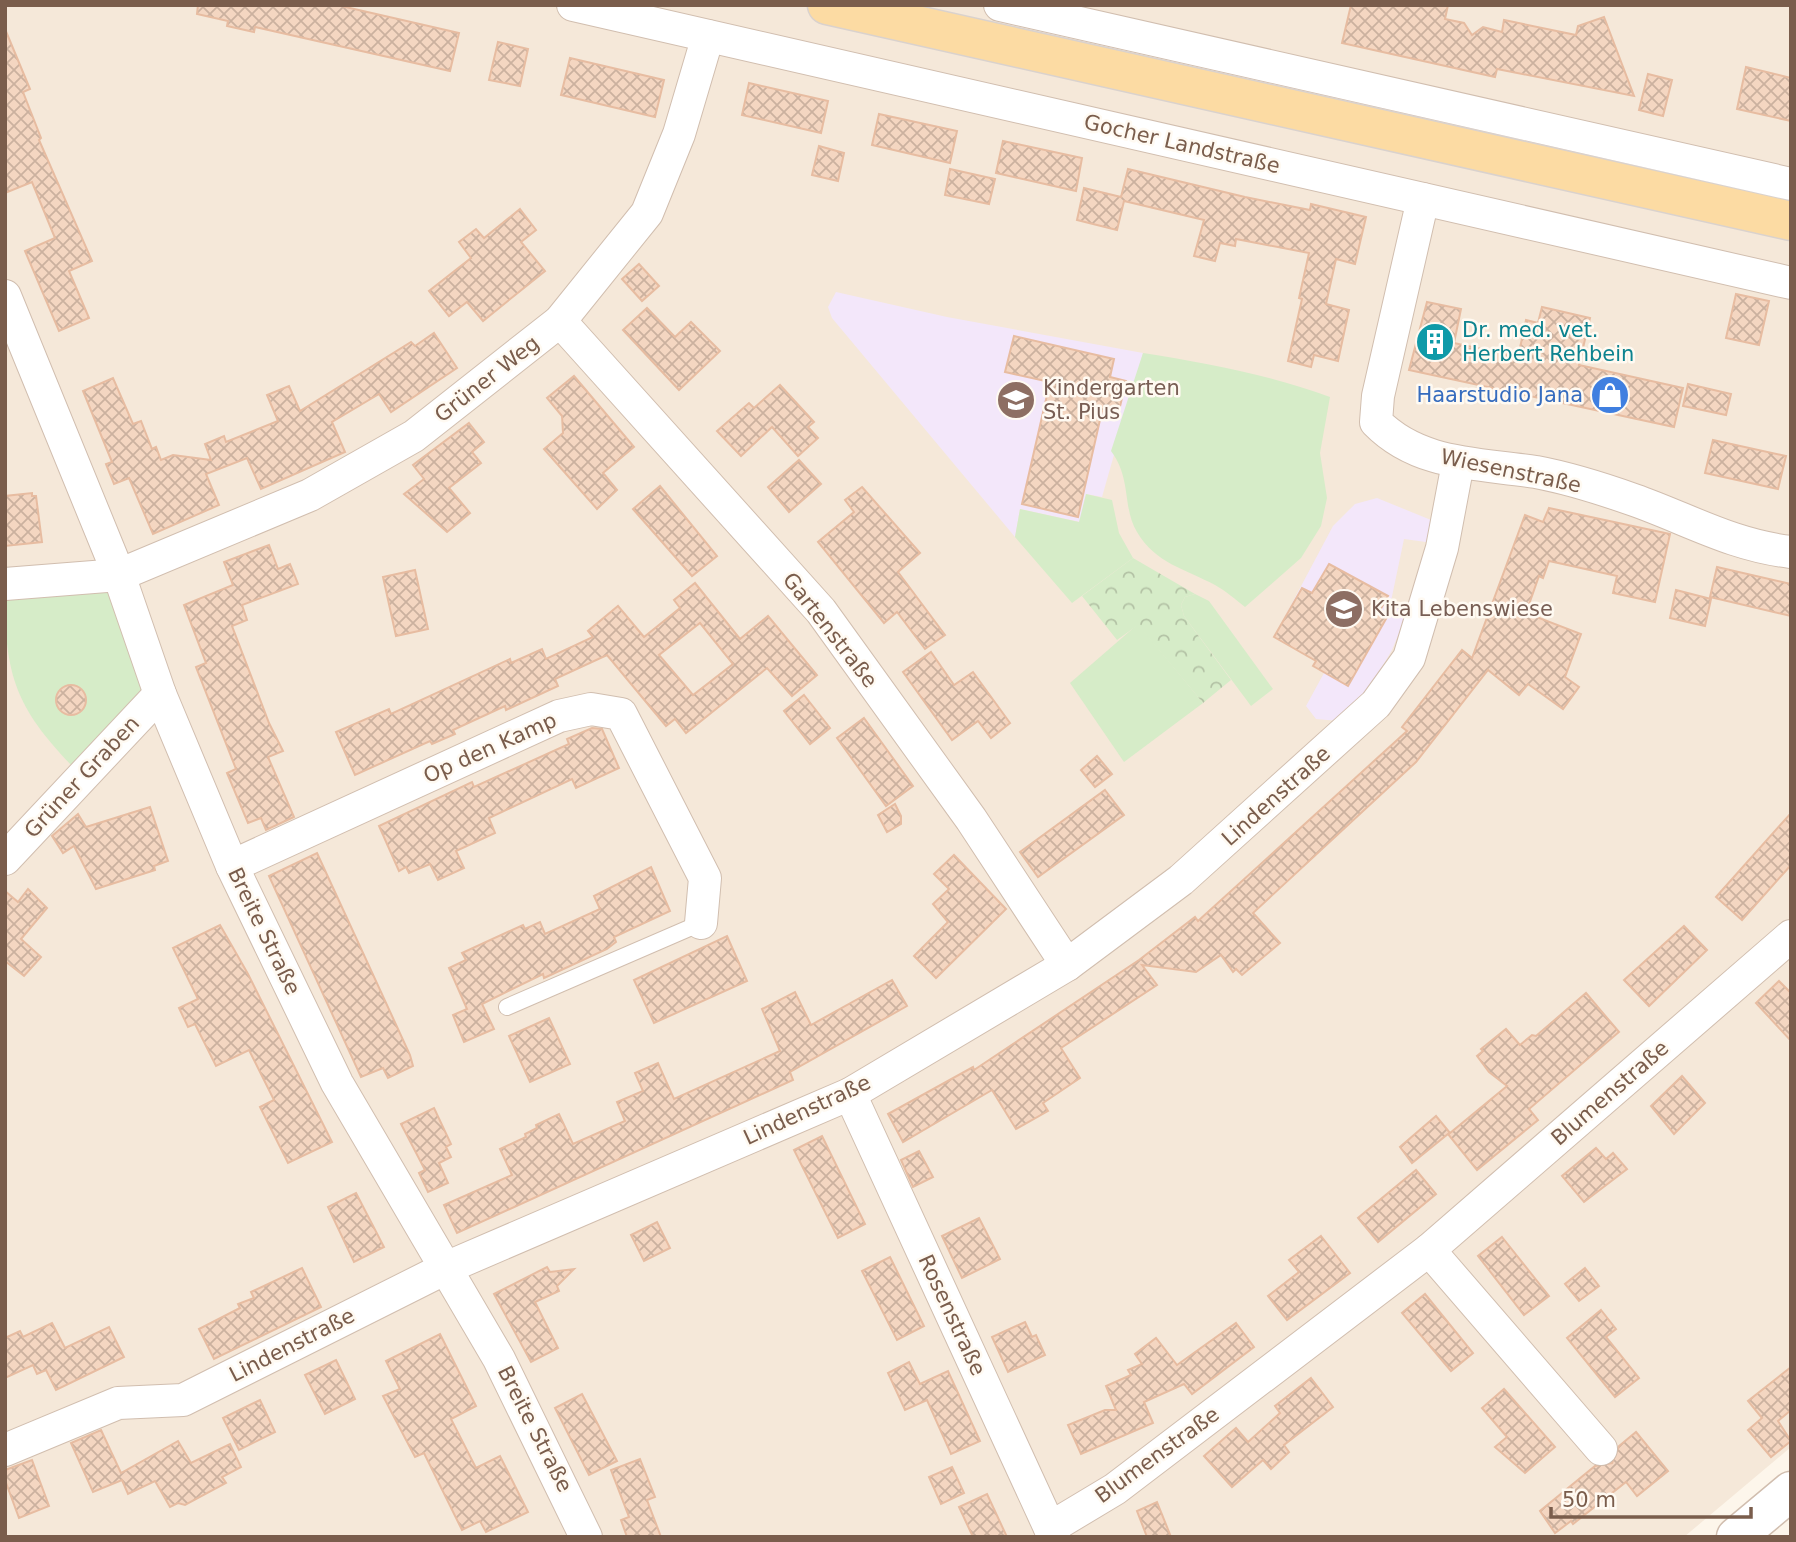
<svg xmlns="http://www.w3.org/2000/svg" width="1796" height="1542" viewBox="0 0 1796 1542" font-family="'DejaVu Sans',sans-serif">
<style>
.residential{fill:#f5e8d9}
.education{fill:#f3e7fa}
.grass{fill:#d6ecc8}
.forest{fill:url(#forest-crowns)}
.building{fill:url(#building-cross-hatch);stroke:#e7bca1;stroke-width:2;fill-rule:evenodd}
.lines{fill:none;stroke-linecap:round;stroke-linejoin:round}
.service-casing{stroke:#d1beaf;stroke-width:18}
.minor-casing{stroke:#d1beaf;stroke-width:34}
.tertiary-casing{stroke:#d1beaf;stroke-width:41}
.primary-casing{stroke:#dad2cd;stroke-width:41}
.service{stroke:#fff;stroke-width:16}
.minor{stroke:#fff;stroke-width:32}
.tertiary{stroke:#fff;stroke-width:38}
.primary{stroke:#fcdba3;stroke-width:38}
.labels{text-anchor:middle;dominant-baseline:central;stroke-width:5;stroke-linejoin:round;paint-order:stroke}
.street-label{font-size:21px;fill:#7a5d4c;stroke:#fffaf2}
.culture-label{font-size:21px;fill:#0d838f;stroke:#fffaf2;text-anchor:start}
.education-label{font-size:21px;fill:#785e54;stroke:#fffaf2;text-anchor:start}
.shop-label{font-size:21px;fill:#366cbe;stroke:#fffaf2;text-anchor:end}
</style>
<defs>
<pattern id="forest-crowns" width="20" height="18" patternUnits="userSpaceOnUse" patternTransform="scale(1.75)"><rect width="20" height="18" fill="#d6ecc8"/><path d="M2 6a3 3 0 1 1 6 0M12 15a3 3 0 1 1 6 0" fill="none" stroke="#b3c2a5"/></pattern>
<pattern id="building-cross-hatch" width="8" height="8" patternUnits="userSpaceOnUse" patternTransform="scale(1.75)"><rect width="8" height="8" fill="#f4d6c1"/><path d="M0 0l8 8M0 8l8-8" fill="none" stroke="#cbb19f"/></pattern>
</defs>
<rect width="100%" height="100%" fill="#fdf6eb"/>
<!-- residential -->
<polygon class="residential" points="5,5 1791,5 1791,1447 1684,1537 5,1537"/>
<!-- education -->
<g class="education">
<polygon points="836,292 947,317 1143,353 1102,497 1086,494 1080,522 1020,509 1015,537 832,318 828,307"/>
<polygon points="1377,498 1431,520 1426,542 1404,539 1390,606 1408,611 1392,650 1375,679 1349,712 1339,721 1316,719 1306,706 1324,673 1313,666 1316,661 1274,637 1333,526 1355,504"/>
</g>
<!-- grass -->
<g class="grass">
<path d="M1143,353C1206,363 1270,375 1330,397L1320,453L1327,498L1321,526L1301,558L1245,607C1236,600 1226,591 1215,585C1185,569 1155,563 1137,532C1122,507 1132,479 1111,451Z"/>
<polygon points="1086,494 1112,500 1119,533 1133,558 1072,603 1015,537 1020,509 1079,522"/>
<path d="M107,587L145,689L73,767C18,710 5,678 5,599Z"/>
<polygon points="1195,594 1209,601 1273,689 1251,706 1184,616 1181,605 1185,597"/>
<polygon points="1138,624 1203,703 1124,762 1070,683"/>
</g>
<!-- forest -->
<polygon class="forest" points="1133,558 1195,594 1185,597 1181,605 1184,616 1231,680 1203,703 1138,625 1117,640 1082,596"/>
<!-- building -->
<g class="building">
<polygon points="198,5 337,5 459,33 450,71 255,27 254,32 227,26 228,21 197,14"/>
<polygon points="1351,5 1448,5 1445,19 1464,23 1472,35 1483,27 1502,32 1504,20 1576,35 1578,26 1604,17 1634,96 1497,69 1495,77 1342,43"/>
<polygon points="5,29 30,89 23,92 41,138 39,140 92,261 69,271 89,318 59,331 25,251 55,238 32,182 5,193"/>
<polygon points="498,42 528,49 520,86 489,80"/>
<polygon points="570,58 664,80 655,117 561,95"/>
<polygon points="1746,67 1791,78 1791,121 1737,109"/>
<polygon points="1648,74 1672,80 1663,116 1639,110"/>
<polygon points="749,83 828,101 821,133 742,115"/>
<polygon points="879,114 957,131 950,163 872,145"/>
<polygon points="1003,141 1082,158 1076,191 996,173"/>
<polygon points="819,146 844,153 838,181 812,175"/>
<polygon points="950,169 995,179 989,204 945,195"/>
<polygon points="1128,169 1245,197 1310,210 1311,204 1366,217 1355,264 1336,259 1326,304 1349,310 1338,361 1314,355 1311,367 1288,361 1302,299 1299,298 1309,253 1236,239 1235,246 1220,243 1215,261 1194,256 1204,220 1124,201 1117,230 1077,220 1084,188 1121,197"/>
<polygon points="520,209 536,230 521,242 545,271 483,321 467,302 449,316 429,291 471,258 459,242 476,229 484,238"/>
<polygon points="639,264 659,286 642,301 622,279"/>
<polygon points="1736,294 1769,301 1759,345 1726,338"/>
<polygon points="1427,302 1461,309 1454,343 1518,357 1526,320 1538,323 1542,307 1590,318 1579,365 1683,388 1674,427 1409,370"/>
<polygon points="647,308 675,337 691,322 720,351 679,390 623,330"/>
<polygon points="434,333 457,368 391,412 379,394 332,422 345,452 261,489 247,458 206,474 219,505 153,534 129,478 114,484 106,464 112,462 83,391 113,378 133,424 141,421 152,449 156,447 161,460 173,455 211,460 205,444 224,436 226,442 278,421 267,395 289,386 300,411 411,342 415,346"/>
<polygon points="1014,336 1114,359 1110,377 1126,381 1118,415 1102,411 1078,517 1022,504 1050,382 1005,372"/>
<polygon points="574,376 634,447 603,473 617,490 597,509 544,449 563,433 562,416 547,398"/>
<polygon points="1688,384 1731,394 1726,415 1683,406"/>
<polygon points="780,385 814,422 808,427 818,438 798,456 772,427 741,456 717,431 749,403 754,408"/>
<polygon points="469,423 484,442 472,452 481,463 449,488 470,513 447,532 404,494 424,479 413,465"/>
<polygon points="1713,440 1786,456 1778,489 1705,473"/>
<polygon points="799,460 821,484 789,512 768,487"/>
<polygon points="660,486 717,556 692,576 633,509"/>
<polygon points="862,487 920,553 898,572 945,635 925,649 897,612 884,623 818,542 854,512 845,500"/>
<polygon points="32,493 32,496 36,496 42,542 5,546 5,496"/>
<polygon points="1549,508 1670,534 1655,602 1613,593 1617,576 1549,561 1543,578 1539,576 1526,613 1581,634 1565,677 1579,687 1563,709 1528,684 1519,695 1488,670 1416,762 1253,913 1280,943 1242,975 1236,969 1233,972 1221,955 1196,972 1142,965 1157,985 1061,1048 1080,1078 1043,1103 1048,1111 1016,1129 992,1090 903,1142 888,1114 973,1067 974,1070 1139,960 1195,917 1198,921 1407,731 1402,727 1462,650 1472,658 1525,515 1543,522"/>
<polygon points="269,545 278,569 290,564 298,584 242,605 247,620 232,626 269,723 283,751 268,757 294,817 266,830 261,818 248,823 227,773 236,769 196,667 206,663 184,605 233,585 224,562"/>
<polygon points="1329,564 1388,596 1379,612 1387,617 1348,686 1313,666 1316,661 1274,637 1302,588 1312,593"/>
<polygon points="1717,567 1791,584 1791,616 1710,597"/>
<polygon points="415,570 428,629 396,636 383,577"/>
<path d="M695,583L740,639L768,616L817,675L792,696L767,668L686,733L675,719L666,726L607,655L555,679L558,686L506,710L505,706L453,730L455,734L432,744L430,741L355,775L336,732L389,709L391,714L510,659L511,663L542,649L546,659L593,637L588,631L618,606L644,637L680,608L674,600ZM700,623L733,664L693,695L659,655Z"/>
<polygon points="1676,590 1711,599 1705,626 1670,618"/>
<polygon points="931,652 954,685 973,672 1010,723 991,738 978,721 952,740 903,672"/>
<circle cx="71" cy="700" r="15"/>
<polygon points="804,695 830,728 810,744 784,711"/>
<polygon points="864,718 913,786 886,806 837,738"/>
<polygon points="592,728 602,729 619,768 576,788 572,779 489,818 495,833 456,851 464,868 438,880 430,864 409,873 406,867 399,871 379,826 472,782 474,787 569,744 567,739"/>
<polygon points="1097,756 1112,774 1095,787 1081,770"/>
<polygon points="1105,790 1124,815 1038,877 1020,852"/>
<polygon points="895,804 901,816 901,824 887,832 878,815"/>
<polygon points="150,807 168,861 154,866 155,870 96,889 74,846 63,853 52,836 78,814 86,827"/>
<polygon points="1791,813 1791,865 1742,920 1716,897"/>
<polygon points="317,853 410,1055 413,1066 388,1078 383,1068 361,1077 269,876"/>
<polygon points="954,855 1006,909 936,978 914,956 948,922 933,904 949,889 934,874"/>
<polygon points="651,867 670,911 614,937 616,942 607,949 544,978 543,974 482,1004 494,1029 464,1042 453,1015 467,1009 449,968 466,960 462,953 523,925 525,929 540,922 545,934 600,909 594,896"/>
<polygon points="28,889 47,908 21,939 41,957 24,976 5,961 5,891 18,902"/>
<polygon points="220,925 248,974 332,1142 288,1163 260,1107 274,1100 249,1050 216,1066 195,1024 188,1027 179,1008 198,999 173,948"/>
<polygon points="1684,926 1707,950 1649,1006 1624,980"/>
<polygon points="727,936 747,981 654,1023 634,980"/>
<polygon points="892,980 907,1006 790,1072 793,1080 457,1233 444,1205 512,1175 500,1149 526,1137 525,1134 537,1128 536,1125 559,1114 573,1144 625,1121 617,1102 643,1091 635,1073 658,1063 674,1099 780,1051 762,1009 795,992 811,1025"/>
<polygon points="1779,981 1791,993 1791,1041 1756,1003"/>
<polygon points="1586,993 1619,1032 1529,1109 1538,1120 1477,1170 1448,1134 1412,1163 1400,1147 1436,1116 1450,1133 1507,1086 1489,1072 1477,1056 1483,1051 1481,1049 1506,1029 1520,1045 1532,1035 1536,1036"/>
<polygon points="549,1018 570,1064 530,1082 509,1036"/>
<polygon points="1682,1076 1705,1103 1674,1134 1651,1106"/>
<polygon points="434,1108 451,1144 446,1147 451,1157 439,1163 448,1183 428,1192 419,1173 425,1170 401,1124"/>
<polygon points="822,1136 865,1224 838,1238 794,1150"/>
<polygon points="1596,1148 1606,1159 1613,1153 1627,1169 1584,1202 1562,1176"/>
<polygon points="919,1151 933,1177 913,1187 901,1160"/>
<polygon points="1416,1170 1436,1194 1378,1242 1358,1218"/>
<polygon points="356,1193 384,1247 354,1262 328,1207"/>
<polygon points="979,1218 1000,1259 962,1278 942,1236"/>
<polygon points="657,1222 670,1248 644,1261 631,1235"/>
<polygon points="1321,1236 1350,1273 1287,1320 1268,1296 1299,1272 1289,1260"/>
<polygon points="1502,1237 1549,1296 1524,1315 1478,1256"/>
<polygon points="890,1257 924,1326 897,1340 862,1271"/>
<polygon points="547,1267 550,1272 574,1269 557,1286 559,1291 535,1302 558,1348 531,1362 494,1294"/>
<polygon points="302,1268 321,1307 214,1359 199,1329 240,1308 238,1304 254,1298 251,1292"/>
<polygon points="1585,1268 1599,1286 1579,1301 1565,1284"/>
<polygon points="1425,1294 1473,1353 1451,1371 1402,1313"/>
<polygon points="1601,1310 1616,1329 1606,1337 1639,1378 1615,1397 1567,1338"/>
<polygon points="1025,1322 1032,1337 1036,1335 1045,1355 1008,1372 992,1337"/>
<polygon points="52,1323 65,1348 109,1327 124,1357 56,1390 46,1370 37,1374 33,1365 5,1378 5,1338 20,1331 23,1337"/>
<polygon points="1236,1323 1254,1347 1192,1394 1184,1384 1144,1402 1153,1423 1081,1454 1068,1425 1105,1410 1116,1410 1106,1386 1131,1375 1128,1370 1142,1364 1135,1354 1156,1338 1177,1365"/>
<polygon points="440,1334 476,1406 451,1419 476,1468 500,1456 528,1512 486,1532 480,1521 462,1530 424,1453 415,1457 383,1396 400,1389 386,1361"/>
<polygon points="336,1360 355,1399 325,1414 305,1375"/>
<polygon points="909,1362 920,1384 948,1371 980,1441 951,1454 927,1400 905,1410 888,1373"/>
<polygon points="1791,1367 1791,1410 1778,1421 1791,1441 1771,1457 1748,1430 1762,1418 1748,1401"/>
<polygon points="1311,1378 1333,1407 1284,1445 1289,1452 1271,1469 1263,1460 1232,1487 1204,1456 1236,1428 1248,1442 1280,1413 1275,1406"/>
<polygon points="1504,1389 1555,1447 1525,1473 1495,1447 1507,1437 1482,1408"/>
<polygon points="582,1394 617,1461 589,1475 555,1408"/>
<polygon points="260,1400 275,1432 239,1450 223,1418"/>
<polygon points="101,1430 121,1473 178,1441 191,1463 230,1444 241,1467 222,1477 226,1483 185,1505 178,1503 170,1507 155,1481 128,1494 122,1480 93,1492 71,1443"/>
<polygon points="1636,1432 1668,1471 1637,1496 1626,1482 1573,1524 1571,1521 1555,1533 1540,1511 1595,1466 1612,1463 1619,1446"/>
<polygon points="640,1459 655,1497 647,1500 661,1537 627,1537 621,1520 629,1517 611,1470"/>
<polygon points="32,1460 49,1506 19,1518 5,1480 5,1470"/>
<polygon points="952,1467 964,1493 941,1504 929,1477"/>
<polygon points="987,1494 1007,1537 973,1537 959,1507"/>
<polygon points="1157,1502 1171,1537 1147,1537 1137,1511"/>
</g>
<g class="lines">
<defs>
<polyline id="service" points="507,1007 701,923"/>
<g id="minor">
<polyline points="573,5 1791,283"/>
<polyline points="1000,5 1791,184"/>
<path d="M1423,199L1378,396L1376,422C1419,466 1479,463 1536,472C1568,478 1603,489 1634,500C1688,519 1731,545 1791,552"/>
<polyline points="5,296 119,575 160,694 232,866 337,1083 499,1359 586,1537"/>
<polyline points="560,321 821,611 971,819 1067,965"/>
<polyline points="5,584 119,575 310,495 414,436 560,321 647,213 679,134 708,36"/>
<polyline points="5,859 160,694"/>
<polyline points="232,866 559,716 591,709 621,714 705,878 701,923"/>
<polyline points="850,1094 1054,1537"/>
<polyline points="1429,1250 1601,1449"/>
<polyline points="5,1450 118,1403 183,1400 448,1267 850,1094 1067,965 1181,880 1376,704 1409,658 1442,548 1458,463"/>
<polyline points="1050,1528 1115,1489 1429,1250 1791,936"/>
</g>
<polyline id="tertiary" points="1736,1537 1791,1491"/>
<polyline id="primary" points="827,5 1791,221"/>
</defs>
<!-- service casing -->
<use href="#service" class="service-casing"/>
<!-- minor casing -->
<use href="#minor" class="minor-casing"/>
<!-- tertiary casing -->
<use href="#tertiary" class="tertiary-casing"/>
<!-- primary casing -->
<use href="#primary" class="primary-casing"/>
<!-- service -->
<use href="#service" class="service"/>
<!-- minor -->
<use href="#minor" class="minor"/>
<!-- tertiary -->
<use href="#tertiary" class="tertiary"/>
<!-- primary -->
<use href="#primary" class="primary"/>
</g>
<!-- icons -->
<defs>
<symbol id="building-disc" viewBox="-11 -11 22 22"><circle r="9.5" fill="#0f9aa8" stroke="#fffaf2"/><path d="M-4-6H4V6H1V3H-1V6H-4ZM-2.5-4.3h1.7v1.8h-1.7ZM.8-4.3h1.7v1.8H.8ZM-2.5-1h1.7V.8h-1.7ZM.8-1h1.7V.8H.8Z" fill="#fff"/></symbol>
<symbol id="shop-disc" viewBox="-11 -11 22 22"><circle r="9.5" fill="#3f7fe0" stroke="#fffaf2"/><path d="M-5-2.5h2.3a2.7 3.5 0 0 1 5.4 0H5L5.5 6h-11ZM-1.5-2.5h3a1.5 2.3 0 0 0-3 0Z" fill="#fff"/></symbol>
<symbol id="school-disc" viewBox="-11 -11 22 22"><circle r="9.5" fill="#8d6e63" stroke="#fffaf2"/><path d="M0-5L7-2L0 1L-7-2ZM-4 1L0 2.5L4 1V4Q0 6-4 4Z" fill="#fff"/></symbol>
</defs>
<g fill-rule="evenodd">
<use href="#building-disc" x="1413" y="320" width="44" height="44"/>
<use href="#shop-disc" x="1588" y="373" width="44" height="44"/>
<use href="#school-disc" x="994" y="378" width="44" height="44"/>
<use href="#school-disc" x="1322" y="587" width="44" height="44"/>
</g>
<g class="labels">
<!-- street labels -->
<g class="street-label">
<text transform="translate(1182 144) rotate(13)">Gocher Landstraße</text>
<text transform="translate(487 379) rotate(-38)">Grüner Weg</text>
<text transform="translate(1511 471) rotate(12)">Wiesenstraße</text>
<text transform="translate(830 630) rotate(52)">Gartenstraße</text>
<text transform="translate(490 748) rotate(-24)">Op den Kamp</text>
<text transform="translate(82 777) rotate(-47)">Grüner Graben</text>
<text transform="translate(1276 796) rotate(-42)">Lindenstraße</text>
<text transform="translate(264 931) rotate(64)">Breite Straße</text>
<text transform="translate(1610 1093) rotate(-41)">Blumenstraße</text>
<text transform="translate(807 1110) rotate(-25)">Lindenstraße</text>
<text transform="translate(952 1315) rotate(65)">Rosenstraße</text>
<text transform="translate(292 1345) rotate(-27)">Lindenstraße</text>
<text transform="translate(535 1429) rotate(63)">Breite Straße</text>
<text transform="translate(1157 1455) rotate(-36)">Blumenstraße</text>
</g>
<!-- culture labels -->
<g class="culture-label">
<text x="1462" y="330">Dr. med. vet.<tspan x="1462" dy="24">Herbert Rehbein</tspan></text>
</g>
<!-- education labels -->
<g class="education-label">
<text x="1043" y="388">Kindergarten<tspan x="1043" dy="24">St. Pius</tspan></text>
<text x="1371" y="609">Kita Lebenswiese</text>
</g>
<!-- shop labels -->
<g class="shop-label">
<text x="1583" y="395">Haarstudio Jana</text>
</g>
</g>
<!-- border -->
<rect width="1796" height="1542" fill="none" stroke="#7a5d4c" stroke-width="14"/>
<!-- scale -->
<path d="M1551 1507v10h200v-10" fill="none" stroke="#7a5d4c" stroke-width="3.5"/>
<text x="1562" y="1507" font-size="21" fill="#7a5d4c" stroke="#fffaf2" stroke-width="5" paint-order="stroke">50 m</text>
</svg>
